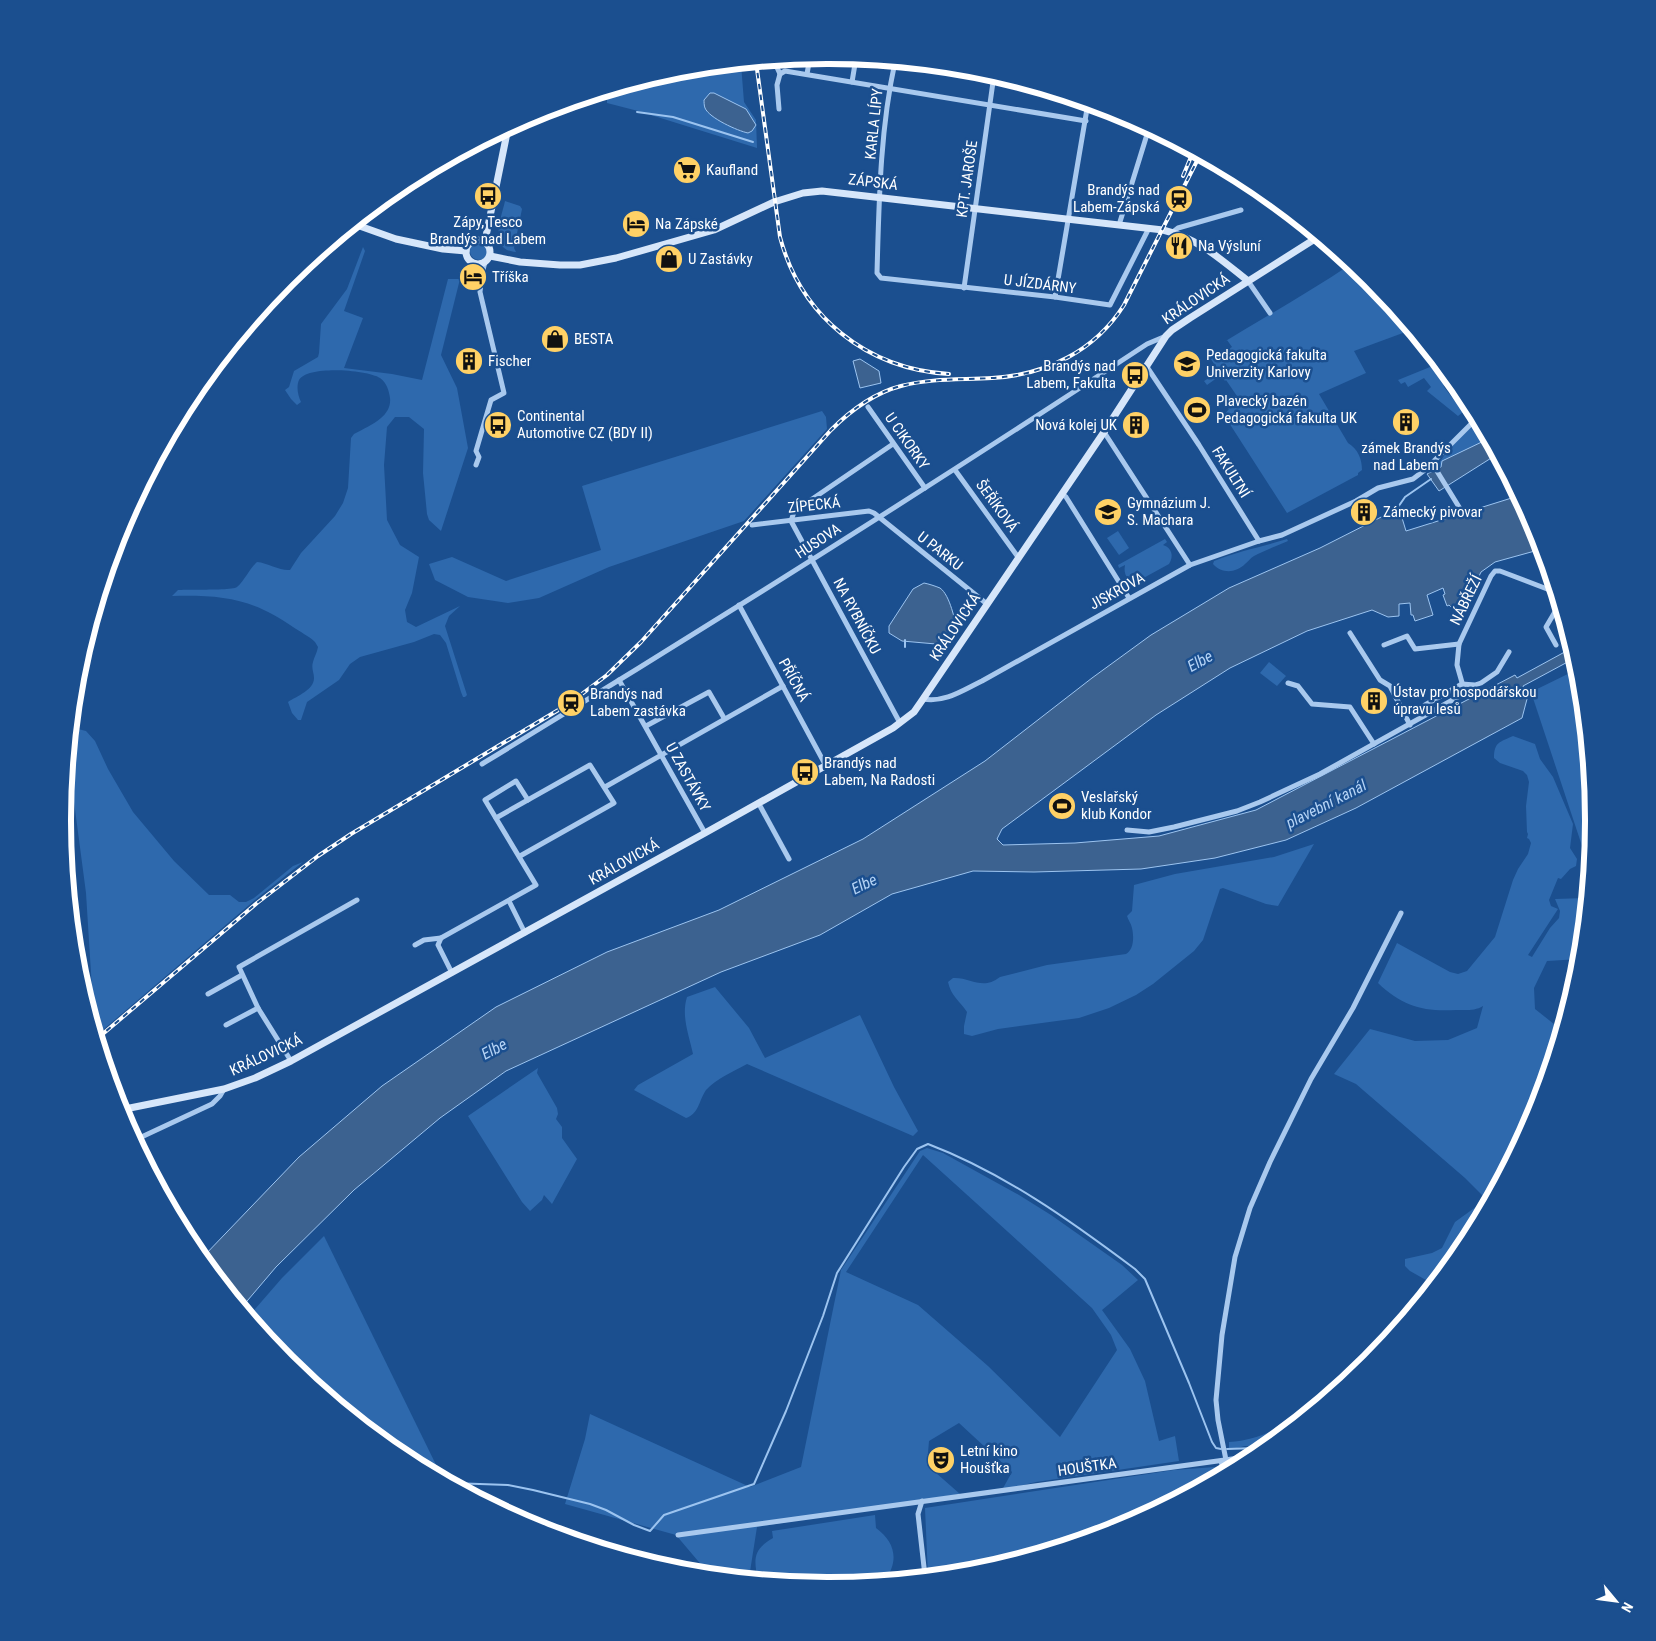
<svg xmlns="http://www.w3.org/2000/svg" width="1656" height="1641" viewBox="0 0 1656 1641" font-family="'Roboto Condensed',sans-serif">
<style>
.green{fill:#2e69ad;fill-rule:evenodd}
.water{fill:#3c6290;stroke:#9cc4f0}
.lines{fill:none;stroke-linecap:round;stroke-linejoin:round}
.stream{stroke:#9cc4f0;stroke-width:2}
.street{stroke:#a9c9ee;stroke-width:5}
.secondary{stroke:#d6e6fa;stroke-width:7}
.rail-casing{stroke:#fff;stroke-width:4}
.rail{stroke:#1b4f8f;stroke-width:2;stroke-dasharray:5.5;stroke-linecap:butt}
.labels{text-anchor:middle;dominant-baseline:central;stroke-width:5;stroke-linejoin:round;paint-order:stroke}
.street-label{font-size:15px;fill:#fff;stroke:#1b4f8f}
.poi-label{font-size:15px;fill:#fff;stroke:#1b4f8f;text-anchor:start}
.water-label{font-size:16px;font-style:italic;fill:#b5d3f5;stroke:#1b4f8f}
.rim{fill:none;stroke:#fff;stroke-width:6}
</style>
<rect width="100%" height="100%" fill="#1b4f8f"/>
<!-- green -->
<g class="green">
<polygon points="741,64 744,102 756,120 757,148 638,111 607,103 607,91 679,70"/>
<path d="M505,201L520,206L522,209L514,248L516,252C488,250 501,219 505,201Z"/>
<circle cx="479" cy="251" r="9"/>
<path d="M363,247L365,251L344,311L363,318L344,368L392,374L422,380L448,279H460L441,355L457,388L468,448L441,531L429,520L427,514L423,473L424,429L409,417H395L387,427L384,465L387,520L400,545L419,557L412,593L405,610L407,622L416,627L460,606L449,616L445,626L467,695L465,697H463L461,692L446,643L440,635L434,634L414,642L360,657L350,664L339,680L307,702L301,720H298L292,713L288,702C297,696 314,690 314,678C314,673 311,668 313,662C314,657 317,653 318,647L315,642C309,636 300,632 293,627C251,598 222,595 172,596L178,590C189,589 231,591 237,587C245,580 249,569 257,562C268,563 280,571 290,570L301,553L335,516L343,503L348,488L351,438L354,434C363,429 373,425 381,418C387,413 391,406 390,398C389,391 387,383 380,378C367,370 308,365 299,380C296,387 298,396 301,402L297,405L291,399L285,390L289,387L294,371L318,357L319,353L321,324L347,289Z"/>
<path d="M1351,264L1369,279L1411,330L1354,351L1366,373L1319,394L1348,443C1358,449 1362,459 1362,470L1358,473V475L1287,513L1224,415L1229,409L1227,407L1239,399L1226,380L1225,381L1221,375L1207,385L1204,381L1219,372L1211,359L1232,347L1227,340L1219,345C1263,318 1308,293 1351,264Z"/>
<polygon points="1435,365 1442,377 1444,387 1463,412 1458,416 1427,391 1431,387 1424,378 1408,387 1405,382 1401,384 1398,380"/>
<polygon points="822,411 826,417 827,429 744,521 609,567 539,598 508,603 468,597 435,580 429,564 452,557 506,581 601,550 582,486"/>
<path d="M1479,423L1488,439L1441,467L1438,465C1446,451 1465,429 1479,423Z"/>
<polygon points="1118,531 1129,548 1119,555 1107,538"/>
<path d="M1165,539L1167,542L1163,545C1172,548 1174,556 1169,564L1138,581C1128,582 1123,575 1125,565L1119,568L1118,565Z"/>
<path d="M1287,539L1288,541C1277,546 1265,550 1254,556C1250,558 1249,561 1245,564C1236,573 1222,574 1213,564L1214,561C1238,551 1262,547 1287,539Z"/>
<polygon points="1269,662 1286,676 1277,686 1260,673"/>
<polygon points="1578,669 1593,821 1589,867 1531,692"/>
<polygon points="78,729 86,731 95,741 108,769 133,812 174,861 209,895 230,895 239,902 246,902 254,898 293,866 303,862 255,900 104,1029 97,1030 94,1021 86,893 71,779 67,770 71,734"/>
<path d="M1513,736L1535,744L1540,759L1553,777L1573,824L1570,848L1577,859L1576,866L1570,869L1561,879L1558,878L1549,900L1551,906L1558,909L1528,955L1532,957L1550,928L1559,918L1560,911L1555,899L1586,898L1580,959L1547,961L1534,988L1535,1009L1559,1028H1561L1544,1086L1529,1125L1499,1180L1494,1184L1497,1185L1464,1246L1433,1284L1410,1271L1405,1266V1259L1432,1253L1442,1248L1455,1222L1484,1201L1483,1196L1465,1178L1356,1084L1334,1074L1370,1029L1415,1041L1448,1040L1477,1028L1483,1006C1475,1011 1466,1010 1456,1010C1423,1012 1402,1006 1378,983L1397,943L1450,972L1458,974L1467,971L1495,937L1513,880L1518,869L1528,854L1531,843L1529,839L1527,838L1528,834L1527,832L1526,806L1529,782L1527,775L1523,771L1500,763L1494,758C1494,742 1500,742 1513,736Z"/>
<path d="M1314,844L1278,906L1266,904L1223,888L1220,889L1203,940L1194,951L1153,984L1136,995L1109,1008L1079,1018L998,1029L972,1036L964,1034V1026L967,1012C959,1000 951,996 948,982L953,978C971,977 982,991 1000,977L1047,965L1126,954C1134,949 1134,937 1132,928C1131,923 1128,920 1127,916L1132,911L1134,885L1175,874L1274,857Z"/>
<path d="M715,987L749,1028L765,1058L860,1015L894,1087L918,1131L913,1136L747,1064C734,1071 716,1079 706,1090C699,1100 699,1114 686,1118L634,1090L638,1085L693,1054C689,1035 681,1016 687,997Z"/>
<polygon points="538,1068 537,1073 557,1108 558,1114 556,1119 562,1127 562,1138 577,1159 552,1204 544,1195 542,1200 530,1211 522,1202 468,1116"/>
<path d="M927,1148L943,1153L1019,1195L1051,1215L1122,1265L1138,1280L1102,1310L1130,1349L1145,1381L1159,1441L1175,1436L1179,1461L1036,1482L1002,1490L1012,1472L959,1423L929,1441L927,1465L960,1494L757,1527L749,1578L709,1574L676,1535L565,1504L585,1439L590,1414L750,1487L801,1467L841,1270L920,1151ZM923,1155L1092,1308L1111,1335L1117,1350L1060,1437L988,1366L918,1305L846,1272Z"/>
<polygon points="324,1236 441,1475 437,1476 402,1457 287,1362 249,1316 282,1278"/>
<path d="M1306,1413L1282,1433L1254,1447L1245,1446L1229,1450V1442C1260,1440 1279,1427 1306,1413Z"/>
<polygon points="1215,1467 1219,1470 1220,1475 1121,1528 977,1571 928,1576 925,1508 1174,1470"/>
<path d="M875,1515L876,1528C895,1542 900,1561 884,1581L828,1586L758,1579C753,1558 754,1549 773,1538L772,1531Z"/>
</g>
<!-- water -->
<g class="water">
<path d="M710,93H714L746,109L756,125L752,131L748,133C738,131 709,118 705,108C704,106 704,101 704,100Z"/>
<polygon points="860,359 879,371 881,383 860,388 853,361"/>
<polygon points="1488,439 1496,455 1439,491 1427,474 1441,467 1442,461"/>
<polygon points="1518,496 1535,528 1542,549 1495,562 1481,572 1465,605 1453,609 1449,605 1447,606 1443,595 1445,594 1443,588 1427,595 1433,615 1415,621 1413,615 1411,615 1410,603 1399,604 1399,616 1388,617 1372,610 1307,631 1230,668 1156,715 1002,829 997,839 1003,845 1075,843 1159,836 1256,810 1515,675 1517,678 1572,648 1575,658 1523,686 1527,699 1522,718 1356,808 1286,840 1215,858 1141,869 1034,872 973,871 892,894 820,935 721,972 506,1071 440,1118 354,1190 276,1267 242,1307 202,1258 299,1157 382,1086 496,1007 607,952 719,910 863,839 985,761 1092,678 1151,635 1229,588 1320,548 1399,508 1406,531"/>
<path d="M924,583C929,584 935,586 940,588C950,595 955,621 958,633L948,643L936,644L902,641L889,633V626L913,589Z"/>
</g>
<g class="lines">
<!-- stream -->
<g class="stream">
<polyline points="637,112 673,117 753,142"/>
<polyline points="1396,510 1405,497 1431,479"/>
<polyline points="905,647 905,640"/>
<polyline points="1227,1449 1255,1448 1278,1437"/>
<polyline points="1229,1470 1228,1466 1230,1464"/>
<path d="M451,1483L508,1485L533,1490L590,1504L606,1510L634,1525L650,1531L664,1515L754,1484L786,1411L823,1316L837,1273L904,1167L917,1149L928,1144C1004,1173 1071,1221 1135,1269L1145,1279L1189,1383L1212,1442L1216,1448L1221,1449"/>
</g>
<!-- street -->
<g class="street">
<polyline points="776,60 775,63 780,74"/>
<path d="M895,62C880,130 879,203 877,273L881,278L1055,297L1110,305L1149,228"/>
<polyline points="807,74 810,57"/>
<polyline points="852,82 856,58"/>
<polyline points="779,109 777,85 780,74 785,71 1086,121"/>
<polyline points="1119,225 1149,128"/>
<polyline points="1173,232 1178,228 1241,210"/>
<polyline points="475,264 482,274"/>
<polyline points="1248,281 1270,313"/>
<polyline points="964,288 994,75"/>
<polyline points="1055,297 1088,103"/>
<polyline points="1147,367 1199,445 1259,541"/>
<polyline points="868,407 925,488"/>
<polyline points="1104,432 1190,565"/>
<polyline points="893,444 799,508 794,512 791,521 900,723"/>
<polyline points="1432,463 1459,507"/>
<polyline points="476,465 479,457 476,451 491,400 504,393 480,292 482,274 485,262"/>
<polyline points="955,470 1018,557"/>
<polyline points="1062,494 1066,497 1129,598"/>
<polyline points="752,525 869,511 874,513 987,604"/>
<polyline points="739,605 826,766"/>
<polyline points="1350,633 1380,680 1390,686 1410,725"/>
<polyline points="1384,645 1407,636 1415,649 1459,644"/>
<polyline points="1556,645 1546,627 1559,605"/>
<polyline points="619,680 705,833"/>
<polyline points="1288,683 1298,686 1312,704 1350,707 1374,744"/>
<path d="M923,699C945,703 963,690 982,681L1190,565L1259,541L1282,535L1356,501L1378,488L1413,479L1426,469L1477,418"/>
<polyline points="1425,705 1462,684 1475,685 1481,683 1497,672 1509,652"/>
<polyline points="646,726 709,692 724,718"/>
<path d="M482,764C706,628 928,488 1147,344L1166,336"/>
<polyline points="605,787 783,686"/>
<polyline points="759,804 789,859"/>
<polyline points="496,818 590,765 614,803 520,856"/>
<polyline points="1127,830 1149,832 1174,827 1237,811 1260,802 1320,774 1465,693 1457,665 1459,644 1491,576 1495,571 1500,571 1555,592"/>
<polyline points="509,901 525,933"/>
<polyline points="415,945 424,940 441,938"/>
<polyline points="452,973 438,945 441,938 536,885 485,800 516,781 528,800"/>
<polyline points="208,994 242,975"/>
<polyline points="226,1025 258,1008"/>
<polyline points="291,1061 258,1008 239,967 357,900"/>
<polyline points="135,1140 212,1104 220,1096 224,1089"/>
<polyline points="1226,1460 1218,1420 1216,1400 1222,1335 1235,1257 1250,1208 1270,1162 1311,1079 1353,1008 1401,913"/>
<polyline points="1221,1461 1224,1473"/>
<polyline points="922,1501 918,1514 925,1576"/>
<polyline points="678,1535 1254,1456"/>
</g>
<!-- secondary -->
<g class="secondary">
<polyline points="354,224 396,239 443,249 466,251"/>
<circle cx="478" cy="252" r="12"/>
<polyline points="485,241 508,128"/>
<path d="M490,256L520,262L560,265H580L616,258L714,230L774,202L803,193L822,191L1163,230C1199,239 1219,258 1248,281"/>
<polyline points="120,1110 224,1089 255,1078 291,1061 705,833 893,728 914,712 923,699 1104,432 1166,336 1172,330 1190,318 1318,237"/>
</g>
<defs>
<g id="rail">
<path d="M756,62L780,237C801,317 867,369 949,374"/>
<polyline points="1183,176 1193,152"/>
<path d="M98,1038L257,903L318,856L351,834L570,703L607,675L641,642L831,430C851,410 874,393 901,386C931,378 962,380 992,378C1046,375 1095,351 1124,305L1200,155"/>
</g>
</defs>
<!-- rail casing -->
<use href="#rail" class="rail-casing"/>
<!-- rail -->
<use href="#rail" class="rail"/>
</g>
<!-- icons -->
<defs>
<symbol id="supermarket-disc" viewBox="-11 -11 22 22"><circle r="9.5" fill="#ffd166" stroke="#1b4f8f"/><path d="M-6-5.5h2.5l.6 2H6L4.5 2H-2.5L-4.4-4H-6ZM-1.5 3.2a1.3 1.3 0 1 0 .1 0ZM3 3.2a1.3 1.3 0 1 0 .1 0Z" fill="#111"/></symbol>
<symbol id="bus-disc" viewBox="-11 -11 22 22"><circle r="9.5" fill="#ffd166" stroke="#1b4f8f"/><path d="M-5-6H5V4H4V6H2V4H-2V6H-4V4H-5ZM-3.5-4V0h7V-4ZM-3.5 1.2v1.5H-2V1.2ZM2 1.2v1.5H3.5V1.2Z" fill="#111"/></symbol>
<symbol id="station-disc" viewBox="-11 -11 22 22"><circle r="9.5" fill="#ffd166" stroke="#1b4f8f"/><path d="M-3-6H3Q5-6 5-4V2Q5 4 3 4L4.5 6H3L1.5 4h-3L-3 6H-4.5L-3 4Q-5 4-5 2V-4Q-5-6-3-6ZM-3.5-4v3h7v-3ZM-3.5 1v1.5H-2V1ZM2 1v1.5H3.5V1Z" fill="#111"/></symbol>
<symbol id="hotel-disc" viewBox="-11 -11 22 22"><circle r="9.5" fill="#ffd166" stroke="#1b4f8f"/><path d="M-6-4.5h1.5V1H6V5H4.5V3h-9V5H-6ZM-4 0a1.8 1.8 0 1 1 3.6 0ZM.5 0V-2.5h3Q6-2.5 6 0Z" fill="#111"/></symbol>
<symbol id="restaurant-disc" viewBox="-11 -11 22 22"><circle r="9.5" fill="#ffd166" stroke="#1b4f8f"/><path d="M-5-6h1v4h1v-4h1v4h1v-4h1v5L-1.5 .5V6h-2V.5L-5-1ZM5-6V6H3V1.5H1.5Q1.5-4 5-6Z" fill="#111"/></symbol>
<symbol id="shop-disc" viewBox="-11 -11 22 22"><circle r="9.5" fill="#ffd166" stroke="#1b4f8f"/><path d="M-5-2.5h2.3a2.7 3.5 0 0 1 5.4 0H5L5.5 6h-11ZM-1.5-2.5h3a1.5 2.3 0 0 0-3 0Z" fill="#111"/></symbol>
<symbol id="building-disc" viewBox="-11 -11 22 22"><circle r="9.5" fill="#ffd166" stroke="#1b4f8f"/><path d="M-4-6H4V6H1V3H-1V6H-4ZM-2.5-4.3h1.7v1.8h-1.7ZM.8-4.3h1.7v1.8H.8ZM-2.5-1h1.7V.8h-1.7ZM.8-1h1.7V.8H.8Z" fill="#111"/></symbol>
<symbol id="university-disc" viewBox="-11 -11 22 22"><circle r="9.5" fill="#ffd166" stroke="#1b4f8f"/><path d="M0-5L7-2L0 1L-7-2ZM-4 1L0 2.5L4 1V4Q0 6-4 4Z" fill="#111"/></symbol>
<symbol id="stadium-disc" viewBox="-11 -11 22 22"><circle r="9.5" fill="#ffd166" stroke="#1b4f8f"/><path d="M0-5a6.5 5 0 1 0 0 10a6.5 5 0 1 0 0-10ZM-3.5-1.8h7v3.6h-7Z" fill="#111"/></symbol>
<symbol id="school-disc" viewBox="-11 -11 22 22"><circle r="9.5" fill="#ffd166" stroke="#1b4f8f"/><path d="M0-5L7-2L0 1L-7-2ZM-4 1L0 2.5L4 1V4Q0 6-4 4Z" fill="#111"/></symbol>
<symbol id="theatre-disc" viewBox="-11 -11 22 22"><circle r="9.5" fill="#ffd166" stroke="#1b4f8f"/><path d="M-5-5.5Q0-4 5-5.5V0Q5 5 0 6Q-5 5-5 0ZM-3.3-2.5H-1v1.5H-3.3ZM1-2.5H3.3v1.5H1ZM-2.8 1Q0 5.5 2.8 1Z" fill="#111"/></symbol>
</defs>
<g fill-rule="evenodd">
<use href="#supermarket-disc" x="671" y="154" width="32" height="32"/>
<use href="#bus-disc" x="472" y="180" width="32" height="32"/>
<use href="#station-disc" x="1163" y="183" width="32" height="32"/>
<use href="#hotel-disc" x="620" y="208" width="32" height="32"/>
<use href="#restaurant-disc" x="1163" y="230" width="32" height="32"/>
<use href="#shop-disc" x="653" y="243" width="32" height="32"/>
<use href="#hotel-disc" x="457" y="261" width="32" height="32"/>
<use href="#shop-disc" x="539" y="323" width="32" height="32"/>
<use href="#building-disc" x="453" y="345" width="32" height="32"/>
<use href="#university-disc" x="1171" y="348" width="32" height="32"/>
<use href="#bus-disc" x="1119" y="359" width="32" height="32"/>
<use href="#stadium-disc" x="1181" y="394" width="32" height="32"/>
<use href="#building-disc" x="1390" y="406" width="32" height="32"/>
<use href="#bus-disc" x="482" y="409" width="32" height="32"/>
<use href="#building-disc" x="1120" y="409" width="32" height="32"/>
<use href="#school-disc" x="1092" y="496" width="32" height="32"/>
<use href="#building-disc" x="1348" y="496" width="32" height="32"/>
<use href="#building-disc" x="1358" y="685" width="32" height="32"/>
<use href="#station-disc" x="555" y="687" width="32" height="32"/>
<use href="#bus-disc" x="789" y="756" width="32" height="32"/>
<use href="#stadium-disc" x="1046" y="790" width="32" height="32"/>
<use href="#theatre-disc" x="925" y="1444" width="32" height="32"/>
</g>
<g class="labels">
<!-- street labels -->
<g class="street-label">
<text transform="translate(874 124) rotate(-84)">KARLA LÍPY</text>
<text transform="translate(967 179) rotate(-82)">KPT. JAROŠE</text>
<text transform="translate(873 182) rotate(7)">ZÁPSKÁ</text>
<text transform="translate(1040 284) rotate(7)">U JÍZDÁRNY</text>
<text transform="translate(1196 299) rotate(-34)">KRÁLOVICKÁ</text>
<text transform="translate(907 441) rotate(55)">U CIKORKY</text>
<text transform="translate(1231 472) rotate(58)">FAKULTNÍ</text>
<text transform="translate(814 505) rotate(-6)">ZÍPECKÁ</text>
<text transform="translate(997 506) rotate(54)">ŠEŘÍKOVÁ</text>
<text transform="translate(818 541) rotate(-33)">HUSOVA</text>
<text transform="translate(940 551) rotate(38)">U PARKU</text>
<text transform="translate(1117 591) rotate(-29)">JISKROVA</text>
<text transform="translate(1466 600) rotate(-64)">NÁBŘEŽÍ</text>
<text transform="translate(857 616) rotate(62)">NA RYBNÍČKU</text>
<text transform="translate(955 627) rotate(-56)">KRÁLOVICKÁ</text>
<text transform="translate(794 680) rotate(61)">PŘÍČNÁ</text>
<text transform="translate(688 777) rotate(61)">U ZASTÁVKY</text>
<text transform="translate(624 862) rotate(-29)">KRÁLOVICKÁ</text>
<text transform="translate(266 1055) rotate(-25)">KRÁLOVICKÁ</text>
<text transform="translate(1087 1467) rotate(-8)">HOUŠTKA</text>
</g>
<!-- poi labels -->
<g class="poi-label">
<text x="706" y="170">Kaufland</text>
<text x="1160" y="190" text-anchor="end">Brandýs nad<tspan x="1160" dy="17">Labem-Zápská</tspan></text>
<text x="488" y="222" text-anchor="middle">Zápy, Tesco<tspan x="488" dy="17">Brandýs nad Labem</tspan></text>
<text x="655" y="224">Na Zápské</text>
<text x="1198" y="246">Na Výsluní</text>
<text x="688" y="259">U Zastávky</text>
<text x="492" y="277">Tříška</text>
<text x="574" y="339">BESTA</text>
<text x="1206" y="355">Pedagogická fakulta<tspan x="1206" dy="17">Univerzity Karlovy</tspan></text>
<text x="488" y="361">Fischer</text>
<text x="1116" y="366" text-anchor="end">Brandýs nad<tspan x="1116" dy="17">Labem, Fakulta</tspan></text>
<text x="1216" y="401">Plavecký bazén<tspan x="1216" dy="17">Pedagogická fakulta UK</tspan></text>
<text x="517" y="416">Continental<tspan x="517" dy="17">Automotive CZ (BDY II)</tspan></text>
<text x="1117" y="425" text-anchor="end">Nová kolej UK</text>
<text x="1406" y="448" text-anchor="middle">zámek Brandýs<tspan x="1406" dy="17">nad Labem</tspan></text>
<text x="1127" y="503">Gymnázium J.<tspan x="1127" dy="17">S. Machara</tspan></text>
<text x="1383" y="512">Zámecký pivovar</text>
<text x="1393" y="692">Ústav pro hospodářskou<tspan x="1393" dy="17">úpravu lesů</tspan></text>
<text x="590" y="694">Brandýs nad<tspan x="590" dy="17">Labem zastávka</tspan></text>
<text x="824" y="763">Brandýs nad<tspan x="824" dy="17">Labem, Na Radosti</tspan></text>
<text x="1081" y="797">Veslařský<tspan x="1081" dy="17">klub Kondor</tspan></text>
<text x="960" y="1451">Letní kino<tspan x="960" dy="17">Houšťka</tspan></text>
</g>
<!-- water labels -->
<g class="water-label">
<text transform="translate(1200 661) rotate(-29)">Elbe</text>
<text transform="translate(1326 804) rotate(-27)">plavební kanál</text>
<text transform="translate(864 884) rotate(-26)">Elbe</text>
<text transform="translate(494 1049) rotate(-28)">Elbe</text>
</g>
</g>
<!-- crop -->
<path d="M0 0H1656V1641H0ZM827 64H829A756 756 0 0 1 1585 820V821A756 756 0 0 1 829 1577H827A756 756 0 0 1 71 821V820A756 756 0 0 1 827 64Z" fill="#1b4f8f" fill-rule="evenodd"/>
<path class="rim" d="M827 64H829A756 756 0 0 1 1585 820V821A756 756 0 0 1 829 1577H827A756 756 0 0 1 71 821V820A756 756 0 0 1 827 64Z"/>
<!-- north arrow -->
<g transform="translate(1616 1601) rotate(119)" stroke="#1b4f8f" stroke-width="4" paint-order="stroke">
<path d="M0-4L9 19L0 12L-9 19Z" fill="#ffffff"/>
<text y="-8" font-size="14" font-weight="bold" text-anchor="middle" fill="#ffffff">N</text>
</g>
</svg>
